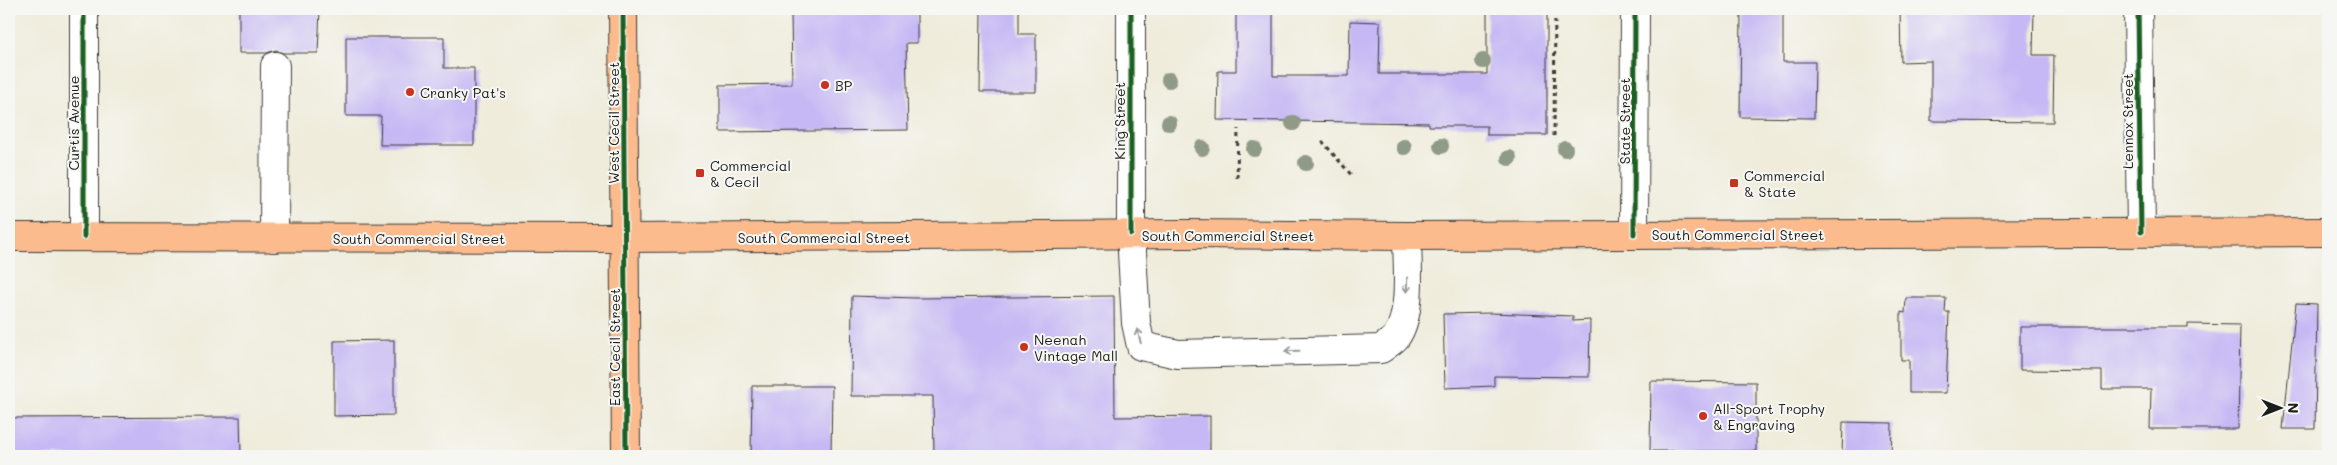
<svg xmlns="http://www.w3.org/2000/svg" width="2337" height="465" viewBox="0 0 2337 465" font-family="Mali,sans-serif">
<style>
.building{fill:#c5b8f4}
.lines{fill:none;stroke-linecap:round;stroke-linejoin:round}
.minor-casing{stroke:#3c3b39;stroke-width:30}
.major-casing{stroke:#3c3b39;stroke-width:30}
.path{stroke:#3c3b39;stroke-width:3;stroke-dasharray:4 4;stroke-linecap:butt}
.minor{stroke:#fff;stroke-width:28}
.major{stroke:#fbbb8d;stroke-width:28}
.cycleway-casing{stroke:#f6f6f2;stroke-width:8}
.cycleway{stroke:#1b5e20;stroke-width:5}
.tree{fill:#8f9b86}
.oneway{stroke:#999}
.poi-dot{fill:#c8321e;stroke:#f6f6f2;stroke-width:2}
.labels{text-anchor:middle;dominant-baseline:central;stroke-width:4;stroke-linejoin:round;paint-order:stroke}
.poi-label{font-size:14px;fill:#1c1c1c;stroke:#f6f6f2;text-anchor:start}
.street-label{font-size:14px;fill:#1c1c1c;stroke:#f6f6f2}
</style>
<rect width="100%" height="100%" fill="#f6f6f2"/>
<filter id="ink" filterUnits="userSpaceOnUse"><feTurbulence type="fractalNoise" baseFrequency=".02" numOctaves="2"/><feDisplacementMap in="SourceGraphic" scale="10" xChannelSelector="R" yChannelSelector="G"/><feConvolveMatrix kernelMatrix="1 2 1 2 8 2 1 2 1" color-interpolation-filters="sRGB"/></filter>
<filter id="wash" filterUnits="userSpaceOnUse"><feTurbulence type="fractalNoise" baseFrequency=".0096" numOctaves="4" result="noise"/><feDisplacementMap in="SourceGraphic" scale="20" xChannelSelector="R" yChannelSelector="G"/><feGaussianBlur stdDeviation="1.12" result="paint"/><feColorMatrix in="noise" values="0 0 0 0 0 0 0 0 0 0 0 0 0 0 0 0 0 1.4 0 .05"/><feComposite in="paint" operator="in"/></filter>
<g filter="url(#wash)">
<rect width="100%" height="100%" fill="#efecdb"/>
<g id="blocks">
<!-- building -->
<g class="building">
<polygon points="239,9 320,9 318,53 283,53 276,50 267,53 239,53"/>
<polygon points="791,9 917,9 917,43 906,43 908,130 720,132 720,85 792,84"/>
<polygon points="981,9 1019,9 1019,34 1036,34 1036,92 980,92"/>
<polygon points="1487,9 1547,9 1547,135 1487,135 1487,126 1429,126 1429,123 1217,120 1218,71 1236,71 1236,11 1273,11 1273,76 1349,76 1350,21 1380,22 1379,74 1487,74"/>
<polygon points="1741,9 1783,9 1783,62 1815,62 1814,118 1740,117"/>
<polygon points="1900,9 2034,9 2033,55 2054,55 2053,122 1931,121 1931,61 1901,62"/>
<polygon points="346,37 444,37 444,68 474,68 474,145 380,145 381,116 346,116"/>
<polygon points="852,296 915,298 1114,296 1115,417 1210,416 1210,456 934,456 933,396 851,396"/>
<polygon points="1906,298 1946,298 1945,312 1949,312 1946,393 1909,393 1909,360 1901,360 1901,312 1905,313"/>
<polygon points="2296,303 2317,304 2315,429 2283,429"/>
<polygon points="1491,313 1573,316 1573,321 1590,320 1589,377 1494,376 1494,386 1445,388 1443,314"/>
<polygon points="2188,324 2240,325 2238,429 2150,429 2151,389 2102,389 2102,371 2020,370 2020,327 2188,327"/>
<polygon points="394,340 394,415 334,416 334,341"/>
<polygon points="1651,381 1756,382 1756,451 1650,451"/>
<polygon points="752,386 832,386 831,456 751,456"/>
<polygon points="240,417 241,456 9,456 9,418"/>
<polygon points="1843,422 1892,423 1891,456 1842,456"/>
</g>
</g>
</g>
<g filter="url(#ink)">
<use href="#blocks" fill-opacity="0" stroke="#3c3b39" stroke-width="1"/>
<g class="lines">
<defs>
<g id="minor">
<polyline points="84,9 84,237"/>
<path d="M1131,9V234L1136,323L1141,346L1178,354L1381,349C1386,345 1393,341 1396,337C1413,314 1407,263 1407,236"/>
<polyline points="2138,9 2141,232"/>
<polyline points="1634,234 1635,9"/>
<polyline points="274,238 275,66"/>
</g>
<g id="major">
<polyline points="623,9 626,456"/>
<polyline points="9,237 625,238 1186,234 1407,236 2328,232"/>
</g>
</defs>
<!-- minor casing -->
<use href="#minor" class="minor-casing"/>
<!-- major casing -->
<use href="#major" class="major-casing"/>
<!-- path -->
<g class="path">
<polyline points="1554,136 1555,9"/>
<polyline points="1322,141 1353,177"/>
<polyline points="1237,178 1238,129"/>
</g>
<!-- minor -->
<use href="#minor" class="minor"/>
<!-- major -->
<use href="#major" class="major"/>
<defs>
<g id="cycleway">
<polyline points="84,9 84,237"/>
<polyline points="623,9 626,456"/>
<polyline points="1131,9 1131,234"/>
<polyline points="2138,9 2141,232"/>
<polyline points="1634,234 1635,9"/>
</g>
</defs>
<!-- cycleway casing -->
<use href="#cycleway" class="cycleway-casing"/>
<!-- cycleway -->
<use href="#cycleway" class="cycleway"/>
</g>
<!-- trees -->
<g class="tree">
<circle cx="1483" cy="61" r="8"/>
<circle cx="1169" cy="80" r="8"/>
<circle cx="1169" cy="123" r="8"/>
<circle cx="1293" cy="123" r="8"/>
<circle cx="1441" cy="146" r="8"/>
<circle cx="1404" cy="147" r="8"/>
<circle cx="1202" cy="148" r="8"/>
<circle cx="1254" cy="149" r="8"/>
<circle cx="1565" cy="149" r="8"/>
<circle cx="1509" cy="158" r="8"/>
<circle cx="1306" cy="163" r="8"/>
</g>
<!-- one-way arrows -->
<defs><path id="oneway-shaft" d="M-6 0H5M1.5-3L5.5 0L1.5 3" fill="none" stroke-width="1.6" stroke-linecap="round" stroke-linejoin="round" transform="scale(1.25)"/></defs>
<g class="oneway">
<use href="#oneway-shaft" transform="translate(1407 285) rotate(91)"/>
<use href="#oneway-shaft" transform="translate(1139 336) rotate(-104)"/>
<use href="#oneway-shaft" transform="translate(1292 351) rotate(178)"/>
</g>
</g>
<!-- markers -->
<g class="poi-dot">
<circle cx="825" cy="85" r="5"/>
<circle cx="410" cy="92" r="5"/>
<rect x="695" y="168" width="10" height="10" rx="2.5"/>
<rect x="1729" y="178" width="10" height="10" rx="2.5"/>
<circle cx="1024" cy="347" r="5"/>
<circle cx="1703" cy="416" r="5"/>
</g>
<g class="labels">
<!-- poi labels -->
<g class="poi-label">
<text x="835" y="85">BP</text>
<text x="420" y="92">Cranky Pat's</text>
<text x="710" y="165">Commercial<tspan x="710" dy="16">&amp; Cecil</tspan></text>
<text x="1744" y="175">Commercial<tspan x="1744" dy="16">&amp; State</tspan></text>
<text x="1034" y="339">Neenah<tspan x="1034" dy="16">Vintage Mall</tspan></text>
<text x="1713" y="408">All-Sport Trophy<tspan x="1713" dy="16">&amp; Engraving</tspan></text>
</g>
<!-- street labels -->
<g class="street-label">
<text transform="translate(1119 121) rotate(-90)">King Street</text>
<text transform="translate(1624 121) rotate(-90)">State Street</text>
<text transform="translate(2127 121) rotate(-90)">Lennox Street</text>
<text transform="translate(73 123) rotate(-90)">Curtis Avenue</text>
<text transform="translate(613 123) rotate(-90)">West Cecil Street</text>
<text x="1738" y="234">South Commercial Street</text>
<text x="1228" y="235">South Commercial Street</text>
<text x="824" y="237">South Commercial Street</text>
<text x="419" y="238">South Commercial Street</text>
<text transform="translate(614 347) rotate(-90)">East Cecil Street</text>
</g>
</g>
<!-- margin -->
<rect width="2337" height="465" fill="none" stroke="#f6f6f2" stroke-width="30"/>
<!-- north arrow -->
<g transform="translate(2280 408) rotate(90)" stroke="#f6f6f2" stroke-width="4" paint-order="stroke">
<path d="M0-4L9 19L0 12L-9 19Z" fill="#1c1c1c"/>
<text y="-8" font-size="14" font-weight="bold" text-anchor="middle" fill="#1c1c1c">N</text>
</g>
</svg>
